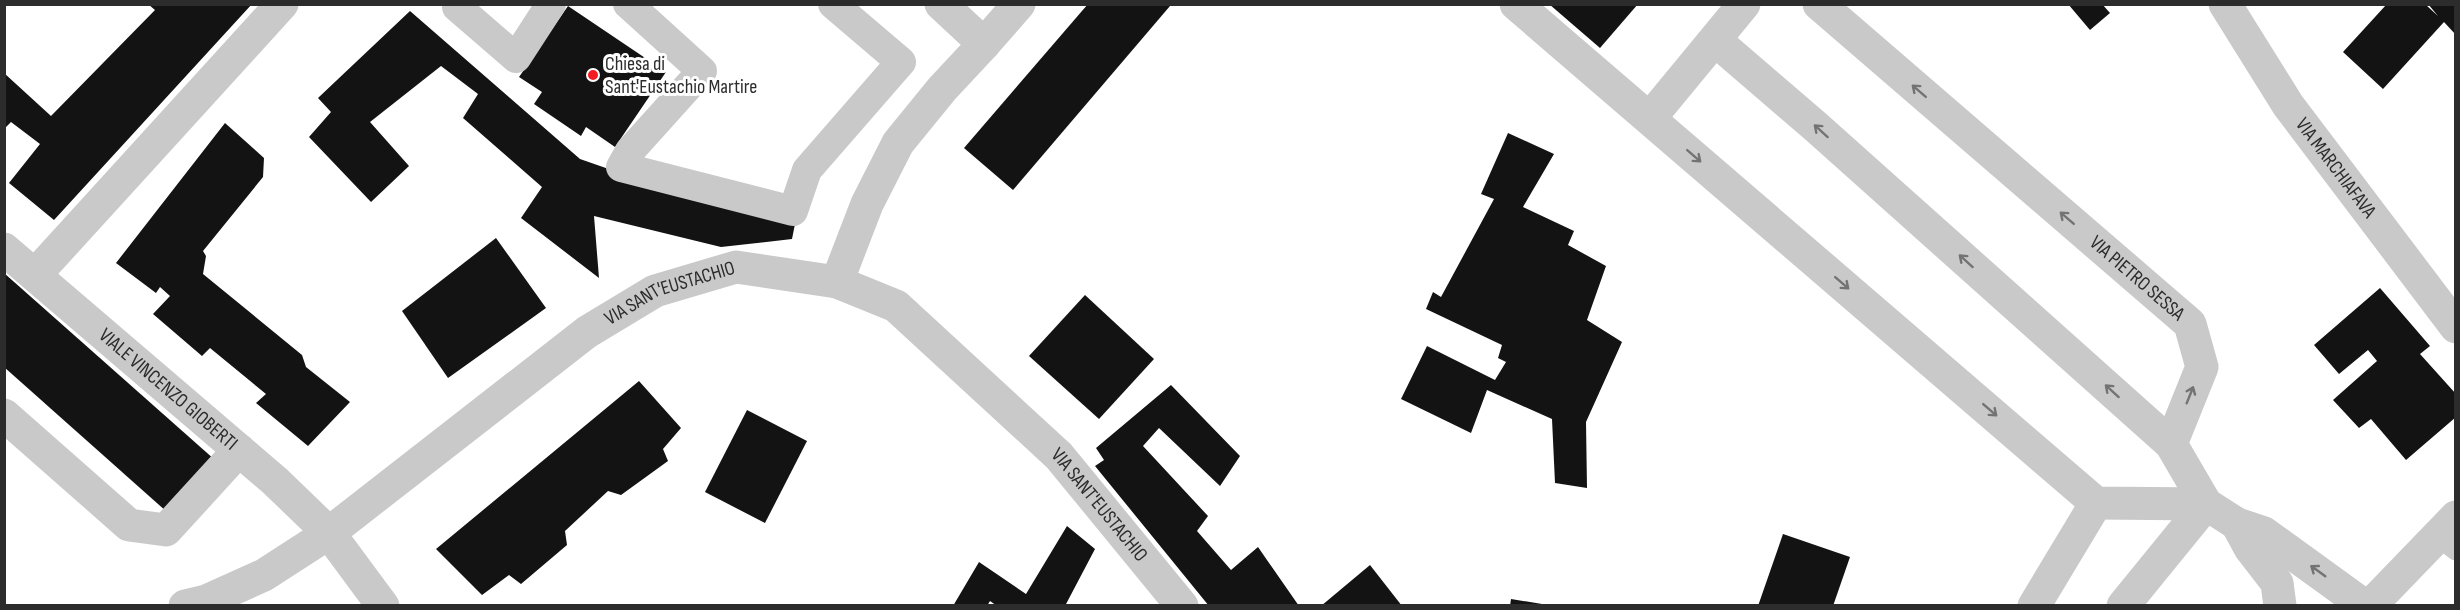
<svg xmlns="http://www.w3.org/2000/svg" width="2460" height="610" viewBox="0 0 2460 610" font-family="'Sofia Sans Condensed',sans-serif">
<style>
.building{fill:#131313}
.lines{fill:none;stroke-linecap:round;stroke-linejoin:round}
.service{stroke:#c9c9c9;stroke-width:21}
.pedestrian{stroke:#c9c9c9;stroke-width:30}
.minor{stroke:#c9c9c9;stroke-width:33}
.oneway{stroke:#737373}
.poi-dot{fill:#f51c21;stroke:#fff;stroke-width:2}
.labels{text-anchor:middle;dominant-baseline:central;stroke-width:6;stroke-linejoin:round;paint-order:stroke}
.poi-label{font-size:20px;fill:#2c2c2c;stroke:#fff;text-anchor:start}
.street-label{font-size:20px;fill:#2c2c2c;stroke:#fff}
</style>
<rect width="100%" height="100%" fill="#fff"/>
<!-- building -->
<g class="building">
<polygon points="148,4 252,4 54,220 9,183 40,144 11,122 4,129 4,73 51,116 155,10"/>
<polygon points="1088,4 1170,6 1013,190 964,148"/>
<polygon points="1549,4 1638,4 1600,48"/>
<polygon points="2068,4 2102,4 2110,13 2090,30"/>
<polygon points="2428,4 2456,4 2456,35 2444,22 2383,89 2343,52 2386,5 2426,5 2438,16"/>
<polygon points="568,6 666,72 615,147 586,127 581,136 534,104 542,92 519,77"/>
<polygon points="410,11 580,159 689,197 796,219 792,239 721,247 594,216 599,278 521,218 542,187 463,118 478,94 441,66 370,122 409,166 371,202 309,137 331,112 318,98"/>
<polygon points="225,123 264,158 263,177 203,251 206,256 203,274 302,355 306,367 350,402 308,446 256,403 266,394 210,348 202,356 153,314 170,296 160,287 156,293 116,263"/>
<polygon points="1508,133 1554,154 1523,207 1574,231 1568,245 1606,266 1587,320 1622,342 1586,422 1587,488 1555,483 1552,419 1487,390 1471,433 1401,399 1427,346 1495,380 1506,362 1498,358 1502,345 1426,309 1433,292 1441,297 1494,199 1481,194"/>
<polygon points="496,238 546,308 448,378 402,311"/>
<polygon points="4,273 215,460 167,512 4,367"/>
<polygon points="2380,288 2430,346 2420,354 2456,394 2456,417 2406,460 2371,419 2359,428 2333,400 2377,361 2368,350 2339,374 2314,345"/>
<polygon points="1085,295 1154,359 1099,419 1029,356"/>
<polygon points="639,381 681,428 663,449 668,461 621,495 608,491 565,531 567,545 521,584 509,575 482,595 436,549"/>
<polygon points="1171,385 1240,456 1220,486 1159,428 1143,446 1208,516 1197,531 1231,570 1258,547 1299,606 1209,606 1095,466 1104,460 1096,448"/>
<polygon points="747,410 807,441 765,523 705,492"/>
<polygon points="1067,526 1095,549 1065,606 997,606 990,601 987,606 953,606 979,562 1026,594"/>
<polygon points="1783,534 1850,557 1833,606 1758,606"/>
<polygon points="1370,565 1402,606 1321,606"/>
<polygon points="1511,599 1542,604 1542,606 1510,606"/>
</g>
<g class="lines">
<!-- service -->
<polyline class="service" points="2438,536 2456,550"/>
<!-- pedestrian -->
<g class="pedestrian">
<polyline points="457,4 457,7 516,58 551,4"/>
<polyline points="628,4 702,71 630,151 621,167 793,211 807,170 901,62 833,4"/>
</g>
<!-- minor -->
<g class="minor">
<polyline points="1516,4 2096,503 2206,504"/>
<path id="s1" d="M1819,4L2190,324L2202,367L2171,444L2206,504L2237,524L2264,533L2365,606"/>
<path id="s2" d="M2225,4L2288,105L2456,327"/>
<polyline points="1715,40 1815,126 2171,444"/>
<polyline points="984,44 1019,4"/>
<polyline points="1650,118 1744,4"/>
<path id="s3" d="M4,249L275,481L329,533L383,606"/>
<polyline points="35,275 282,4"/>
<polyline points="837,282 867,204 898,143 942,89 984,44 941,4"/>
<polyline points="4,415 129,525 166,530 239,450"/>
<polyline points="2237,524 2250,548 2277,583 2280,606"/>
<path id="s4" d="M185,606L206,601L264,575L329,533L587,332L655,291L736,267L837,282L896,306L1059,456L1182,606"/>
<polyline points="2034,606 2096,503"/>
<polyline points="2123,606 2206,504"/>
<polyline points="2370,606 2456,517"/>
</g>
</g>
<!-- one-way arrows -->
<defs><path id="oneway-shaft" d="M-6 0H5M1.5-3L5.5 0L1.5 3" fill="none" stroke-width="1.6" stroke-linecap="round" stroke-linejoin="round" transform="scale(1.5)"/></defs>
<g class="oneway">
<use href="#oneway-shaft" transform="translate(1919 91) rotate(-139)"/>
<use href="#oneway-shaft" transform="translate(1821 131) rotate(-138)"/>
<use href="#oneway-shaft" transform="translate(1694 156) rotate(41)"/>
<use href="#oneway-shaft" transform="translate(2067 218) rotate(-139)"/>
<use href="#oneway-shaft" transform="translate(1966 261) rotate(-138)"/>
<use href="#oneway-shaft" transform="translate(1842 283) rotate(41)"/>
<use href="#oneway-shaft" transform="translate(2112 391) rotate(-138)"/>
<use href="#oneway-shaft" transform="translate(2190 395) rotate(-68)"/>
<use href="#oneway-shaft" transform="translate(1990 410) rotate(41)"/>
<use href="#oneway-shaft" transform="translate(2318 571) rotate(-144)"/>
</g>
<!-- markers -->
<circle class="poi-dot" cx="593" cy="75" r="6"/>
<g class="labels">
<!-- poi labels -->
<g class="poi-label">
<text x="605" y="64">Chiesa di<tspan x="605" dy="23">Sant'Eustachio Martire</tspan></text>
</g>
<!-- street labels -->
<g class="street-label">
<text stroke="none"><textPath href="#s2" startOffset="198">VIA MARCHIAFAVA</textPath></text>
<text stroke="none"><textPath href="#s1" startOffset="420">VIA PIETRO SESSA</textPath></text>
<text stroke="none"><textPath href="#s4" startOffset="582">VIA SANT'EUSTACHIO</textPath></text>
<text stroke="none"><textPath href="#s3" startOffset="216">VIALE VINCENZO GIOBERTI</textPath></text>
<text stroke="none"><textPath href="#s4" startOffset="1104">VIA SANT'EUSTACHIO</textPath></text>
</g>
</g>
<!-- border -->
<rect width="2460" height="610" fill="none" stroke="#2c2c2c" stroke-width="12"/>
</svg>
